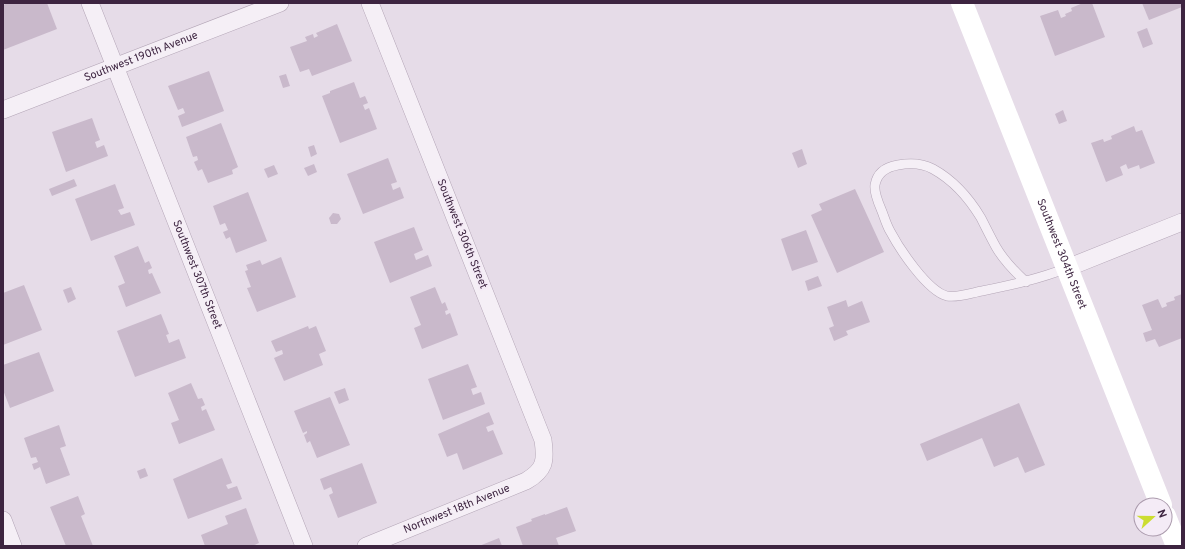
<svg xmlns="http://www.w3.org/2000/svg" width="1185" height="549" viewBox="0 0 1185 549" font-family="Overpass,sans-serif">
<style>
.building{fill:#c9b9cb}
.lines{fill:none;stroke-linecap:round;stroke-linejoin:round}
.lane-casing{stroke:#b3a5b6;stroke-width:10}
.street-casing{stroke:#b3a5b6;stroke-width:18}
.lane{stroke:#f5eff6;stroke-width:9}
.street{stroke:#f5eff6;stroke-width:17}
.secondary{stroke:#fff;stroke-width:22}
.labels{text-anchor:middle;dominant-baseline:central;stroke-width:4;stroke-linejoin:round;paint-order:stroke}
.street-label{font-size:11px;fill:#3d2440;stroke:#f4ebf6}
</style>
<rect width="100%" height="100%" fill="#e6dce8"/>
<!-- building -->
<g class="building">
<polygon points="8,3 47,3 57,29 3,50 3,5"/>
<polygon points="1083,3 1092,3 1105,37 1055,56 1040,16 1058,10 1061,18 1066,16 1065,14 1072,11 1071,8"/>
<polygon points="1142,3 1182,3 1182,7 1149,20"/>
<polygon points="337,24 352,61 312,76 309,69 300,72 290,47 307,41 305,37 313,34 314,38 318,36 316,33"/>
<polygon points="1147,28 1153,44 1143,48 1137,32"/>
<polygon points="209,71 224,111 182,127 178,116 185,113 183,108 178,110 168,86"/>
<polygon points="286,74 290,86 283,88 279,76"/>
<polygon points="354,82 360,98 365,96 368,103 363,105 365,110 369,108 377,129 340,143 322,96 330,93 330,91"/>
<polygon points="1063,110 1067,121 1059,124 1055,114"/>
<polygon points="92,118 100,140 95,142 97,148 104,145 108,156 66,172 52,132"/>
<polygon points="221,123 238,167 232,170 233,174 208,183 202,169 198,171 194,162 198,160 197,156 193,157 186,137"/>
<polygon points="1134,126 1136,132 1142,130 1155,163 1140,169 1139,165 1128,169 1126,164 1120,167 1123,175 1106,182 1091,143 1103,139 1104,142 1112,139 1111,136"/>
<polygon points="314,145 317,154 311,157 308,147"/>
<polygon points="802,149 807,164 798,168 792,153"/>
<polygon points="388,158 397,182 391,184 393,190 400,187 404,198 363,214 347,174"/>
<polygon points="314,164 317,172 308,176 304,168"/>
<polygon points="274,165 278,174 268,178 264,169"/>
<polygon points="74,179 77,186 52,196 49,189"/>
<polygon points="115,184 124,208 118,210 121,215 130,212 135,225 91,241 75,199"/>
<polygon points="855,189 884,252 837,273 811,215 822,210 819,204"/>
<polygon points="248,192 267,241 236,253 230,237 226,239 223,232 228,230 225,223 220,225 213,206"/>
<polygon points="333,213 339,214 341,219 337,224 331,224 329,218"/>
<polygon points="414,227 423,250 414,254 416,260 428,255 432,266 390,283 374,242"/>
<polygon points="806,230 818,262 792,271 781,239"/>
<polygon points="138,246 145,263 149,261 152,268 148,270 149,274 152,273 161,293 126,307 118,286 125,283 114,256"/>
<polygon points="281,257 296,297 257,312 247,288 251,287 245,271 248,270 246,265 260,260 262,265"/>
<polygon points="818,276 822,286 808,291 805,281"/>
<polygon points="24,285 42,330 3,345 3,293"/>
<polygon points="71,287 76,299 68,303 63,290"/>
<polygon points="435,287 442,304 445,302 448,310 445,311 446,315 450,313 458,335 422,349 414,328 421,325 410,297"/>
<polygon points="1182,294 1182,338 1159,347 1155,339 1146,342 1143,333 1152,330 1142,305 1158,299 1162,308 1167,306 1166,303 1175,300 1174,297"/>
<polygon points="846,300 848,307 862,301 870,322 846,331 848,335 834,341 829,328 834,326 827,307"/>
<polygon points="161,314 169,334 166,335 169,343 179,339 186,358 135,377 117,331"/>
<polygon points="308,326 309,329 316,326 326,351 319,354 323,365 284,381 274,358 283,354 282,350 276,352 271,341"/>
<polygon points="39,352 54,391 10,408 3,390 3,365"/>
<polygon points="468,364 477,387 471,389 473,395 481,392 485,404 443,420 428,379"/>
<polygon points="191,383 198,399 202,398 205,405 201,407 202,411 206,409 215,430 179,444 171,423 179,420 168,393"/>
<polygon points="345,388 349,400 339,404 334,392"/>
<polygon points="330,397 350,445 317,458 310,441 307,443 304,435 307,433 307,431 303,433 294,411"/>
<polygon points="1019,403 1045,465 1025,473 1018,457 994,467 982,438 927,461 920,444"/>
<polygon points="489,412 494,424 486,427 488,432 493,430 503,454 463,470 457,453 447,457 438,434"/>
<polygon points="59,425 66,446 60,448 70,475 46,484 40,467 34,470 32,464 38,462 36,457 31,458 24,438"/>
<polygon points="222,458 232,483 226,485 228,489 237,486 242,499 188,519 173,479"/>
<polygon points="362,463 377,503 338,518 329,495 333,493 331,487 324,490 320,479"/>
<polygon points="145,468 148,476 140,479 137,471"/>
<polygon points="78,496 85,514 81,516 93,546 66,546 50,507"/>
<polygon points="567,507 576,531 556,538 559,546 523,546 516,527 532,521 531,519 545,514 545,515"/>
<polygon points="246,508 259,543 252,546 205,546 201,535 228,524 225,516"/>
<polygon points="499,538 502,546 479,546"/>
</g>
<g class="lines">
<defs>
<path id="lane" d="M1026,282C1014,271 1004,261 996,247C991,238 986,228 981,218C969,198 953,180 933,169C922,163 909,163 898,165C886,167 877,173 875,185C874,192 878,202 881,209C884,216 886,224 890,231C899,248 927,291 947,296C958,298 971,293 982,291C1011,285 1039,279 1067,268"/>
<g id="street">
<path id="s1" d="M90,3L304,546"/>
<path id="s2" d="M3,110L280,3"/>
<polyline points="1067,268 1182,222"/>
<polyline points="3,520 13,546"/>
<path id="s3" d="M366,546L526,481C545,470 546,461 543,440L370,3"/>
</g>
</defs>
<!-- lane casing -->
<use href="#lane" class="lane-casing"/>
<!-- street casing -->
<use href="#street" class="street-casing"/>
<!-- lane -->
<use href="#lane" class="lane"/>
<!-- street -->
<use href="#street" class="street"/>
<!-- secondary -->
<g class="secondary">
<path id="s4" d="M962,3L1161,505"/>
<polyline points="1165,516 1177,546"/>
</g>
</g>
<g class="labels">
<!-- street labels -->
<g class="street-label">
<text stroke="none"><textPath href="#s2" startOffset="148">Southwest 190th Avenue</textPath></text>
<text transform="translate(462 234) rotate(68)">Southwest 306th Street</text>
<text stroke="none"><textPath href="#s4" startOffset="270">Southwest 304th Street</textPath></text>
<text stroke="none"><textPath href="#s1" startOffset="292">Southwest 307th Street</textPath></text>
<text stroke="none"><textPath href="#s3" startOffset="98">Northwest 18th Avenue</textPath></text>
</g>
</g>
<!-- border -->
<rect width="1185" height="549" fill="none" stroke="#3d2440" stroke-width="8"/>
<!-- north arrow -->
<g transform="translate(1153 517) rotate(69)"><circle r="19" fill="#f4ebf6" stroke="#ab9bad"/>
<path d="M0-3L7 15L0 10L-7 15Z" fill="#ccdd31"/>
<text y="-6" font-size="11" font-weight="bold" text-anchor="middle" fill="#3d2440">N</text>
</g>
</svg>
